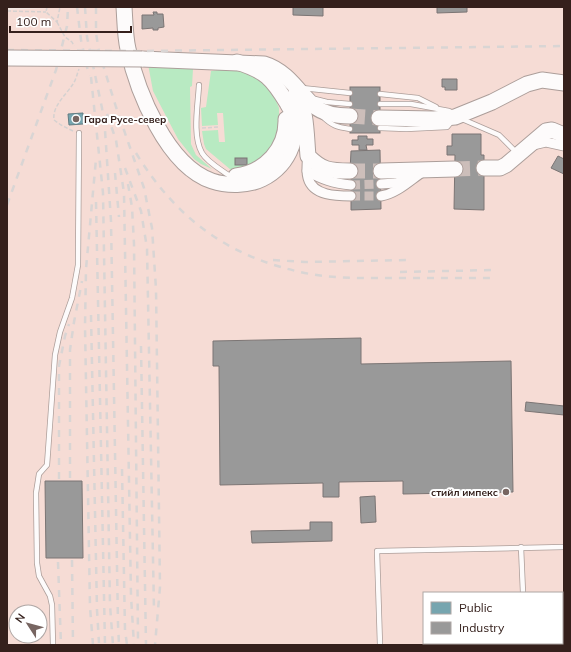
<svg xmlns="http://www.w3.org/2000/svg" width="571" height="652" viewBox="0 0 571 652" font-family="Mulish,sans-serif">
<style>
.built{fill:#f6dcd5;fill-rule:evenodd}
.green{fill:#b8eac2}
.public{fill:#76a5af;stroke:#627d83}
.industry{fill:#999;stroke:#7b7574}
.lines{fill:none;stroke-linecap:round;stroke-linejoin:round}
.minor-tunnel{stroke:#ccbeba;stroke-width:9;stroke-dasharray:9 4.5;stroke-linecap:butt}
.trunk-tunnel{stroke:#ccbeba;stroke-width:15;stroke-dasharray:15 8;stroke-linecap:butt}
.service-casing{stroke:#ac9e9a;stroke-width:6}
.minor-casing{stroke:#ac9e9a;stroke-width:11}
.trunk-casing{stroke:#ac9e9a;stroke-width:17}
.path{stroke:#d5d1d0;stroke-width:1.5;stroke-dasharray:4 2;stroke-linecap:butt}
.service{stroke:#fdfbfb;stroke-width:4.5}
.minor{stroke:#fdfbfb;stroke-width:9}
.trunk{stroke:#fdfbfb;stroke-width:15}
.rail{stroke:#d9d5d4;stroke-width:2.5;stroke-dasharray:7 7;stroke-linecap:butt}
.trunk-bridge-casing{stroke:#ac9e9a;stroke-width:17;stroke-linecap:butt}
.trunk-bridge{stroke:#fdfbfb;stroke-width:15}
.poi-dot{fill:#776561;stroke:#fff;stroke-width:1.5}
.labels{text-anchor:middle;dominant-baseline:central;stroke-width:4;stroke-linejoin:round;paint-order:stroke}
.poi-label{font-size:10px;font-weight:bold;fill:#35201c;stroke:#fff;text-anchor:start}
</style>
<rect width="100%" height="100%" fill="#f2e6e2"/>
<!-- built -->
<path class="built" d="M49,7H564V645H7V10L49,8ZM424,593H562V643H424ZM16,612H40V636H16Z"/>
<!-- green -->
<g class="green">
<polygon points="174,63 193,69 192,86 190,87 191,144 196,155 212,169 201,164 194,159 178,139 153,91 148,64"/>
<polygon points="226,69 239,69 259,78 272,91 279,108 279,126 274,144 266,156 253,166 239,171 231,170 206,149 204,144 202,131 218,130 219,142 225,142 223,113 217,113 218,125 202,126 201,108 206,107 211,71"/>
</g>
<!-- public -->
<polygon class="public" points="83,113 83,124 69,125 68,114"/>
<!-- industry -->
<g class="industry">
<polygon points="293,7 323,7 323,16 293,15"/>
<polygon points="437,7 467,7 467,12 437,13"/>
<polygon points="153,12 157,12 157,14 163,14 164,27 158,28 158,30 153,30 153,28 142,29 142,15 154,15"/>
<polygon points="442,79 457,79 457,90 445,90 445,87 442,87"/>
<rect x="350" y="87" width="30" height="46"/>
<polygon points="452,134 481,134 481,155 484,155 484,210 454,209 455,155 447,155 447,146 452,146"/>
<polygon points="358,136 367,136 367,139 373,139 373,145 366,145 367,150 359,150 359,145 352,145 352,140 358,140"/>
<polygon points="380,150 381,209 351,210 351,173 350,171 351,151"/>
<polygon points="558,156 564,159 564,174 551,168"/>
<rect x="235" y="158" width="12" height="7"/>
<polygon points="361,338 361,364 511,361 513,492 403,494 403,481 339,482 339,497 323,497 323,483 220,485 219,366 213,366 213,341"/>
<polygon points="526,402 564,406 564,415 525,411"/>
<polygon points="45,481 82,481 83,558 46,558"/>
<polygon points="375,496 376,522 361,523 360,497"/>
<polygon points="310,522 332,522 332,541 252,543 251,531 310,530"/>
<polygon points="468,643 481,643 480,645 468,645"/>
</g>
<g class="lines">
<!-- minor-tunnel -->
<g class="minor-tunnel">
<polyline points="351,185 381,184"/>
<polyline points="351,196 381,196"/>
</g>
<!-- trunk-tunnel -->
<g class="trunk-tunnel">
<polyline points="350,116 379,118"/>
<polyline points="455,169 484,168"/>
<polyline points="350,171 381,171"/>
</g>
<defs>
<g id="service">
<path d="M199,85C198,105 192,135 202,153C208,163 222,170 231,177"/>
<polyline points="302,88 350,93"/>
<polyline points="380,94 418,98 436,107"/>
<polyline points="315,99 327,102 350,104"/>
<polyline points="380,104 411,104 449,111"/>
<path d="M322,116C332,126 337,127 350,129"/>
<polyline points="462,119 499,135 517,153"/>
<polyline points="380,128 406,129 447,127 452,121"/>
<polyline points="521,547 523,593"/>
<polyline points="562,604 564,604"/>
<polyline points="53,645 52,605 50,596 39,576 37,563 36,493 39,474 47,465 55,355 60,332 72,298 78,265 79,133"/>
<polyline points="380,645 377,551 564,547"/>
</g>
<g id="minor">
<polyline points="533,145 546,142 564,146"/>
<path d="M308,156C307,163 306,171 308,178C313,196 337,196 351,196"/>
<path d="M307,171C323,180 333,183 351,185"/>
<polyline points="381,184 395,183 411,179"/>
<path d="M381,196C398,193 410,180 424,171"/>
</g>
<g id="trunk">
<path d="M124,7C125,21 125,36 128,49C137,91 167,166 212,181C227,186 248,186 262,179C290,165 305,130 287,103C272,78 265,71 237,62"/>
<path d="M142,59L264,64C281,69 292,82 303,95C307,98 310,103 314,106C324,114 338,116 350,116"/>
<path d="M296,92C307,111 306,134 308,156C322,170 329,171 350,171"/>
<polyline points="379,118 434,119 455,117 492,102 527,84 542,80 564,83"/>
<polyline points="484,168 500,168 506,165 546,131 552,130 564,135"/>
<polyline points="381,171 455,169"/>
<path d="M236,176C265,172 287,149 286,119"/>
</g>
</defs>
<!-- service casing -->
<use href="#service" class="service-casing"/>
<!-- minor casing -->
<use href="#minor" class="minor-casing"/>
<!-- trunk casing -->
<use href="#trunk" class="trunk-casing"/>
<!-- path -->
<g class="path">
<polyline points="47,7 46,12 57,22 60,7"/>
<polyline points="7,11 46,12"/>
<polyline points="57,22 65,37 72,42 74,46"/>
<polyline points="202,128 220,127"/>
<path d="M73,131L61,125L54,120C52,106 66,95 73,84C76,80 77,74 79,69"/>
</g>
<!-- service -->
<use href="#service" class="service"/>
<!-- minor -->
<use href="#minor" class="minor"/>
<!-- trunk -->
<use href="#trunk" class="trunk"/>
<!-- rail -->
<g class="rail">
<polyline points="77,7 81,40 89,76"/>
<polyline points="85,7 87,37 102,108 105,130 111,221 118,624 119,645"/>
<polyline points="96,7 96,33 99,52 116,107 144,188 152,228 156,289 160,587 155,645"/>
<polyline points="7,50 143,51 564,46"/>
<polyline points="91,77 103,193 110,605 113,645"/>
<polyline points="107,114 116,140 124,193 131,596 134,645"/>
<path d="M136,153C177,220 231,259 310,274C338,279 368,278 397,278C430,278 462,278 494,278"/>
<polyline points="125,168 141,211 147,248 154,610"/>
<polyline points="115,173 119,217"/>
<polyline points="128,184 132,207 134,244 138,639"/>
<polyline points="96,202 105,645"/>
<polyline points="7,205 56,70 67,26 68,7"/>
<polyline points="273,260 305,262 406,260"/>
<polyline points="400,272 494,270"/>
<polyline points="91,315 97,610 99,643"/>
<polyline points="141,346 146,645"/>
<polyline points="122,469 125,630 127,645"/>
<polyline points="70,478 70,350 74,322 82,281"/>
<polyline points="59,479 59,366 65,336 69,324"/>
<polyline points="72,560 73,645"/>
<polyline points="58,562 61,645"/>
<polyline points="93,645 90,607 85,326 86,269 96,159"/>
</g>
<defs>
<polyline id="trunk-bridge" points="7,58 142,59"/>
</defs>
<!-- trunk-bridge casing -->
<use href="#trunk-bridge" class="trunk-bridge-casing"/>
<!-- trunk-bridge -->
<use href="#trunk-bridge" class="trunk-bridge"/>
</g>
<!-- markers -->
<g class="poi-dot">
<circle cx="76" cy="119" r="4"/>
<circle cx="506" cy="492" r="4"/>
</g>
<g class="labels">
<!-- poi labels -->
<g class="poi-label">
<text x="84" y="119">Гара Русе-север</text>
<text x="498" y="492" text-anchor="end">стийл импекс</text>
</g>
</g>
<!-- border -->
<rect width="571" height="652" fill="none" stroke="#35201c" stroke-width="16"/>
<!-- legend -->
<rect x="423" y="592" width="140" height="52" fill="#ffffff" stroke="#aea6a4"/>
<rect x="431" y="602" width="20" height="12" fill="#76a5af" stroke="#aea6a4"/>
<text x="459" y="612" font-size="12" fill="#35201c">Public</text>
<rect x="431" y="622" width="20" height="12" fill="#999999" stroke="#aea6a4"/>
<text x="459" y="632" font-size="12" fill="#35201c">Industry</text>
<!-- north arrow -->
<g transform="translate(28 624) rotate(306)"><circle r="19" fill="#ffffff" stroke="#aea6a4"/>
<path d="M0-3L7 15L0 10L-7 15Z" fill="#776561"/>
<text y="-6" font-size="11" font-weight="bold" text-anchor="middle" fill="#35201c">N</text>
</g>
<!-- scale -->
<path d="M10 26v6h121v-6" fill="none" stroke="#35201c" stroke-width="2"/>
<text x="16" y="26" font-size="12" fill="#35201c" stroke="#ffffff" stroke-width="3" paint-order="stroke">100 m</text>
</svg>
